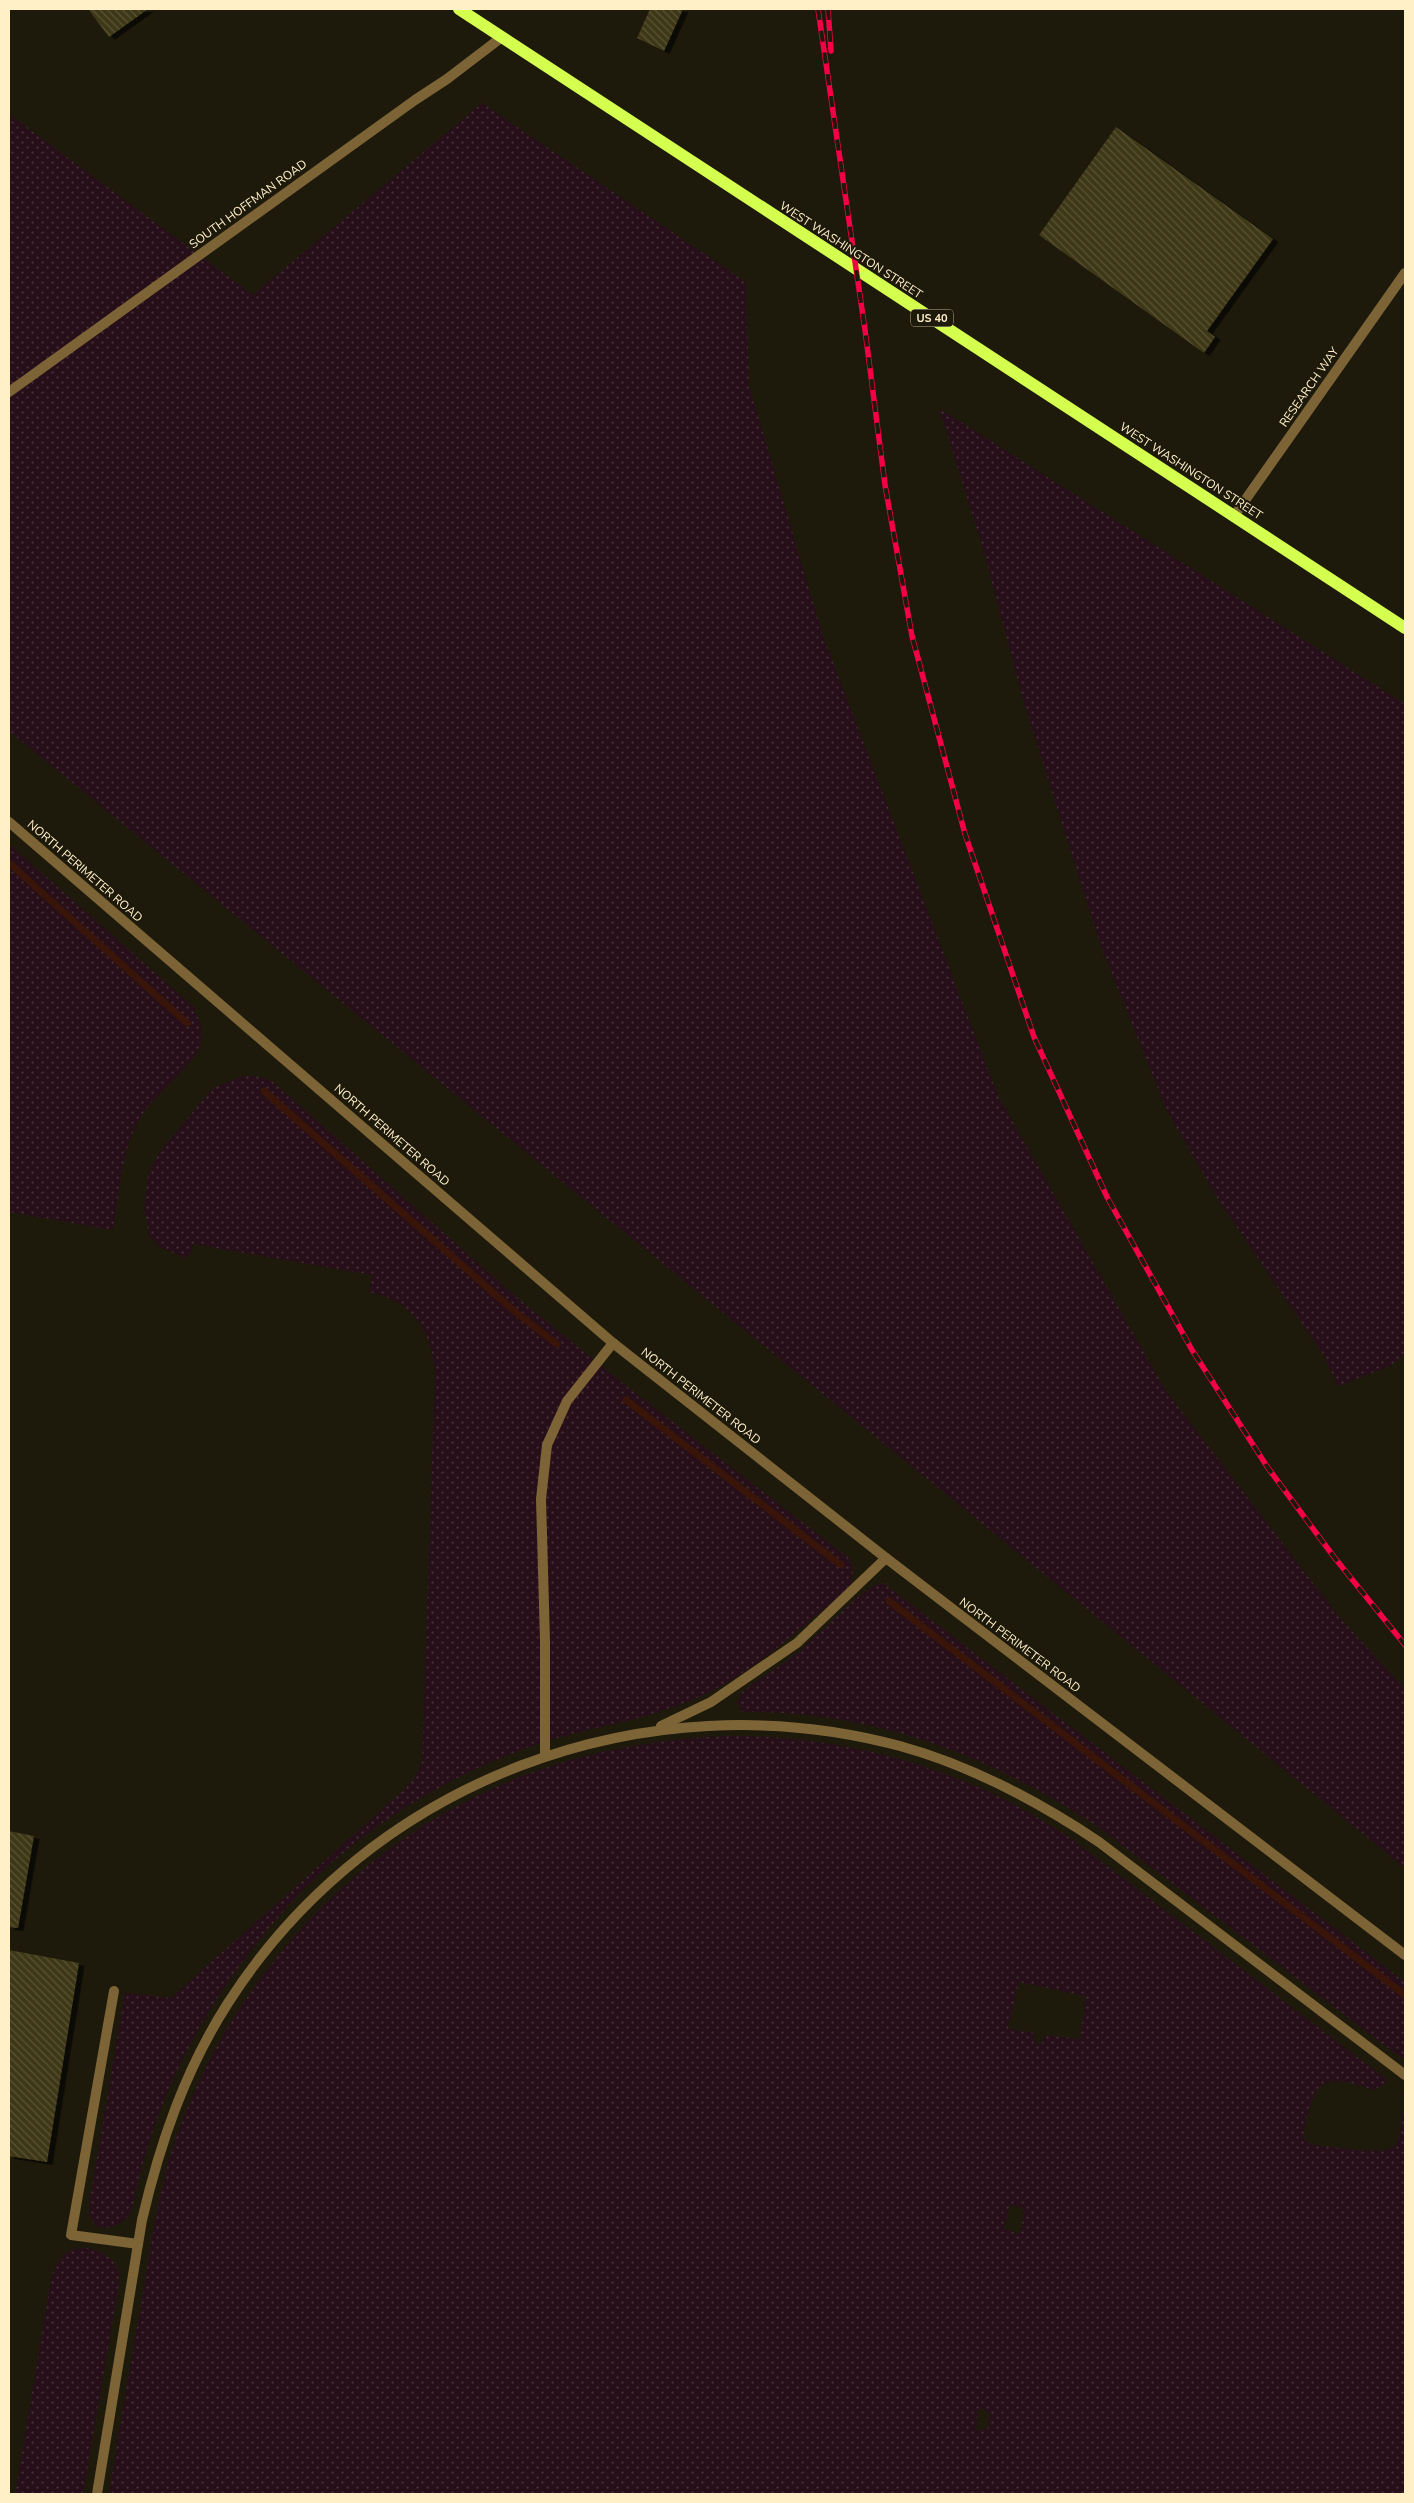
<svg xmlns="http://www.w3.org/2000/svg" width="1414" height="2503" viewBox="0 0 1414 2503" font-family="'Nunito Sans',sans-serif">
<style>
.grass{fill:url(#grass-dots);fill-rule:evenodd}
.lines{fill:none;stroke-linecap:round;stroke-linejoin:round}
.stream{stroke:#391408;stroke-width:7}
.building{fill:url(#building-back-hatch);filter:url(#shadow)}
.service{stroke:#7d6436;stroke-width:10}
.minor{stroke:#7d6436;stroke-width:10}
.tertiary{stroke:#7d6436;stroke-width:10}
.primary{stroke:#d5ff4f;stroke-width:12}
.rail-casing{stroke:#f30047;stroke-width:5.5}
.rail{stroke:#1d190b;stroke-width:4;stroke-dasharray:11;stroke-linecap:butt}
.labels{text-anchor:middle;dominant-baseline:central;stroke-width:4;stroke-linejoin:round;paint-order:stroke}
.shield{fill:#1d190b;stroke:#bbb08f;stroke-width:1}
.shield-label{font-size:11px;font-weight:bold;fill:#fff0c8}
.street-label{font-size:12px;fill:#fff0c8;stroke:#1d190b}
</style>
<defs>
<pattern id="grass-dots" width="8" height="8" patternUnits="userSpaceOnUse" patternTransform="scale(1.25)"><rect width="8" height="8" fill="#270f19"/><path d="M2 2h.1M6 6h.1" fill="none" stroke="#473239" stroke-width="1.8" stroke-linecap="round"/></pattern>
<pattern id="building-back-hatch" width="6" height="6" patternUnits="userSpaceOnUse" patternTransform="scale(1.25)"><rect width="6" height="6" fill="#3e3717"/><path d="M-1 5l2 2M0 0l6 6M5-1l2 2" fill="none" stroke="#5b5437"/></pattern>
<filter id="shadow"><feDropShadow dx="5.5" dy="3" stdDeviation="0" flood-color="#0009"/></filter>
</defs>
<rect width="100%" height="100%" fill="#1d190b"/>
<!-- grass -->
<g class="grass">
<polygon points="482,103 746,282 749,385 823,636 998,1096 1166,1391 1339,1617 1405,1689 1405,1868 9,731 9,114 253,295"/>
<polygon points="939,408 1405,704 1405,1354 1390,1366 1338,1386 1323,1354 1219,1201 1166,1109 1100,944 1024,703 982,545"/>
<path d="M9,844L196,1009L194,1011C202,1022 204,1035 199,1048C192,1065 157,1094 144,1112C121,1144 120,1192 113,1230L9,1212Z"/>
<path d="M244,1076H255L272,1081L514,1295L616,1378L850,1559L853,1569L851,1585C806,1624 763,1665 710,1692C660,1717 604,1724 551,1740C450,1771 351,1833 282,1913C225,1978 179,2051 152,2134C146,2152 140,2171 136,2191C134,2197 134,2205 131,2211C127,2220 119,2224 110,2227C94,2231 89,2219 89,2205L125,1993L171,1998L406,1788L415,1777L422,1762L435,1370C429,1328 413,1301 369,1292L372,1275L193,1244L191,1252L185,1258L160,1247L149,1236L144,1207L148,1175L159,1153L206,1096L217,1086Z"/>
<path d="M883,1583L1405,1982V2059L1396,2054L1105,1832C999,1758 874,1710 742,1712L737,1701L743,1691L794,1656L858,1597L873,1586Z"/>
<path d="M729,1736C851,1735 973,1771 1073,1840L1386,2079L1387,2082L1374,2090C1316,2070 1314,2084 1303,2138L1312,2145C1327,2145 1387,2158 1395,2145C1403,2133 1403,2114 1405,2100L1401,2094H1405V2494H109C119,2431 130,2368 141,2305C150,2251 157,2197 174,2144C229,1980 358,1840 520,1777C588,1751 658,1739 729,1736ZM1019,1982L1086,1996L1080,2039L1044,2035L1043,2042L1038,2045L1034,2039V2033L1008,2028ZM1010,2205L1025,2208L1020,2234L1004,2229ZM981,2408L990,2413L988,2428L980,2431L976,2429L978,2411Z"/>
<path d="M87,2248C104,2252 117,2259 120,2278L83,2494H15L52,2274C62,2257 62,2249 87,2248Z"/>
</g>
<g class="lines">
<!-- stream -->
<g class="stream">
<polyline points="9,863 187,1023"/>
<polyline points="264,1091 514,1311 557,1344"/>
<polyline points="626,1400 841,1565"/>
<polyline points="889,1601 1405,1995"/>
</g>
</g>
<!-- building -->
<g class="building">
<polygon points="88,9 148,9 109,37"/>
<polygon points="650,9 683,9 664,51 637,38"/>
<polygon points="1116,127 1273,239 1207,331 1215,337 1204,353 1039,235"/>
<polygon points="9,1831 34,1836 18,1928 9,1927"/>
<polygon points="9,1950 79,1963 47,2162 9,2156"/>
</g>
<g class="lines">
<!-- service -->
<g class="service">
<polyline points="661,1726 711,1702 797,1643 886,1558"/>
<polyline points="545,1756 545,1641 541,1499 547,1445 567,1401 613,1343"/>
<polyline points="114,1991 71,2235 138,2244"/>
<path d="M97,2494L142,2220C160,2143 185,2070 228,2003C371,1779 646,1678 900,1746C972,1766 1038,1801 1099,1842L1405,2075"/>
</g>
<!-- minor -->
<polyline class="minor" points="1234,516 1405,273"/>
<!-- tertiary -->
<g class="tertiary">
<polyline points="9,392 415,100 447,79 502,37"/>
<polyline points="9,822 613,1343 886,1558 1405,1955"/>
</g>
<!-- primary -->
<polyline class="primary" points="459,9 1405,628"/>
<defs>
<g id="rail">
<polyline points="818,9 865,330 885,485 912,636 965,834 1034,1037 1107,1197 1192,1350 1268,1468 1334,1557 1405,1645"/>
<polyline points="828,9 831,51"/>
</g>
</defs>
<!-- rail casing -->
<use href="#rail" class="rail-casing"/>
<!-- rail -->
<use href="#rail" class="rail"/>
</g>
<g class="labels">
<!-- shield labels -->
<rect class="shield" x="911" y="309.5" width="42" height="17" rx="4"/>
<g class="shield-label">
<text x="932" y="318">US 40</text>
</g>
<!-- street labels -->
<g class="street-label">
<text transform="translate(248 204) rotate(-36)">SOUTH HOFFMAN ROAD</text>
<text transform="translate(851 250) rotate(33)">WEST WASHINGTON STREET</text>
<text transform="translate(1309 387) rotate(-55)">RESEARCH WAY</text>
<text transform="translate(1191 471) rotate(33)">WEST WASHINGTON STREET</text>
<text transform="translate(85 871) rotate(41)">NORTH PERIMETER ROAD</text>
<text transform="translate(392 1135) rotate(41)">NORTH PERIMETER ROAD</text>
<text transform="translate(701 1396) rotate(38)">NORTH PERIMETER ROAD</text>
<text transform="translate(1020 1645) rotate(37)">NORTH PERIMETER ROAD</text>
</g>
</g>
<!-- border -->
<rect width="1414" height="2503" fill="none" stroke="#fff0c8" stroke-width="20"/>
</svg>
